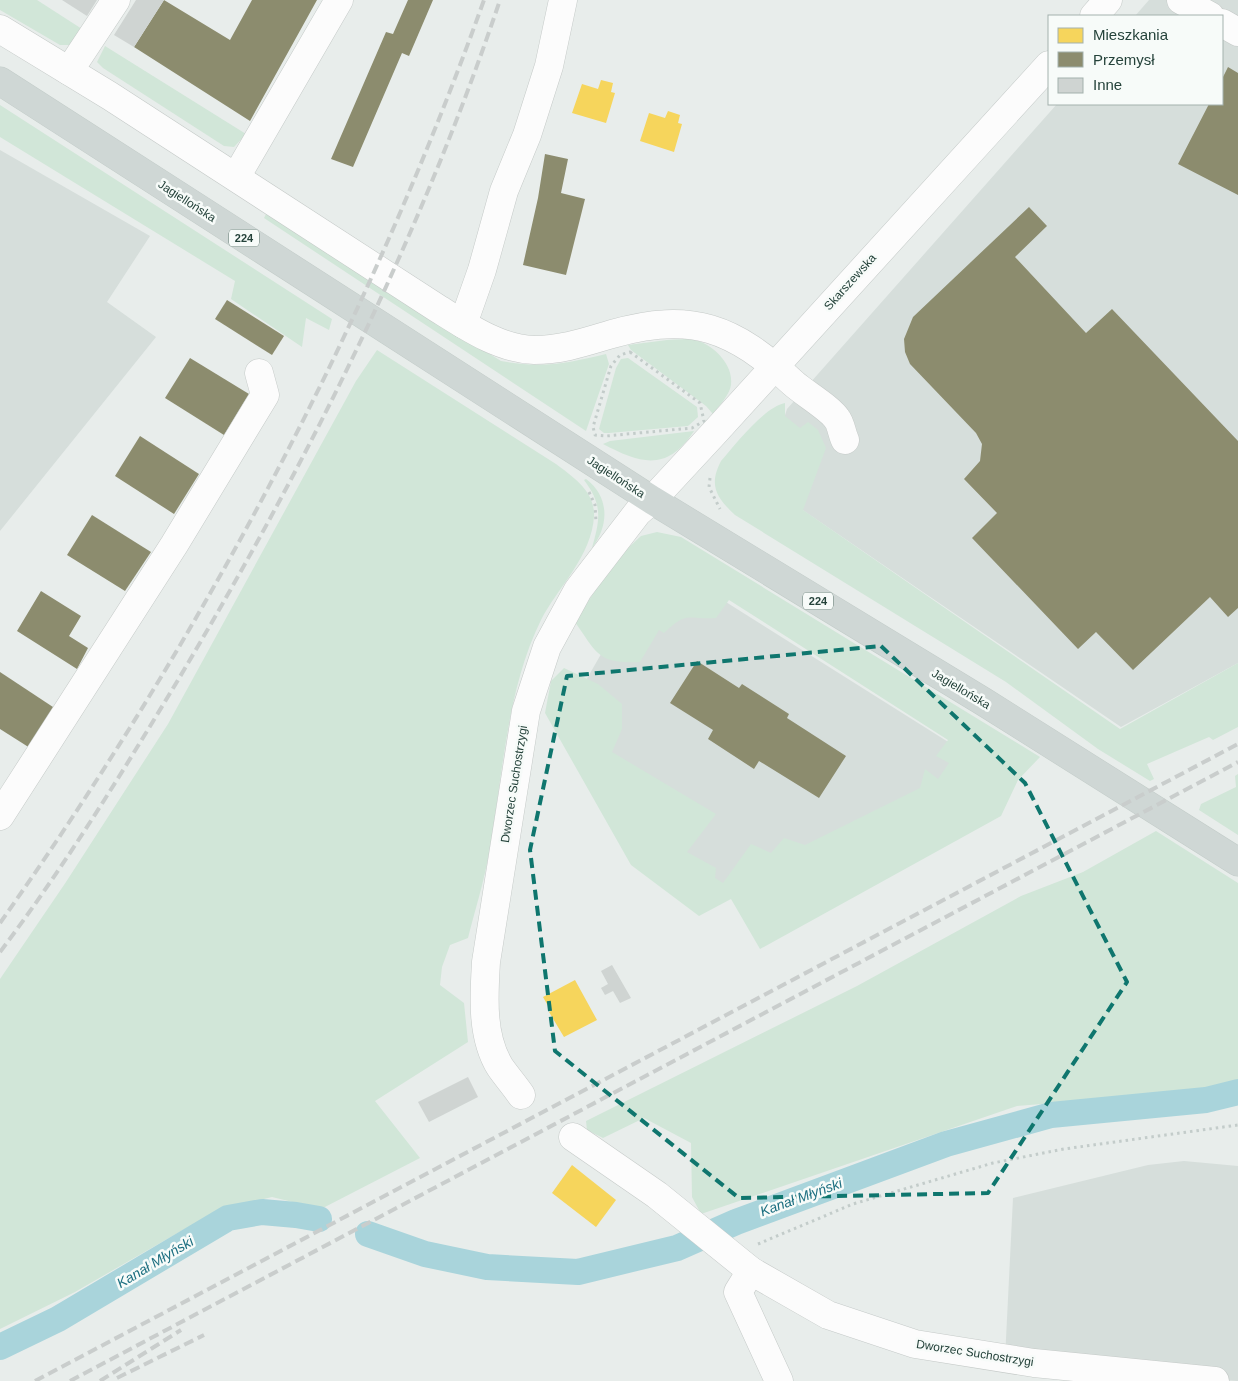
<svg xmlns="http://www.w3.org/2000/svg" width="1238" height="1381" viewBox="0 0 1238 1381" font-family="Arial,sans-serif">
<style>
.built{fill:#d6dedb}
.green{fill:#d1e6d8}
.homes{fill:#f6d55c}
.industry{fill:#8c8c6e}
.lines{fill:none;stroke-linecap:round;stroke-linejoin:round}
.canal{stroke:#a9d4db;stroke-width:26}
.building{fill:#cfd4d2}
.minor-casing{stroke:#c5cac8;stroke-width:29}
.major-casing{stroke:#c3ccc9;stroke-width:29}
.path{stroke:#c3ccca;stroke-width:3;stroke-dasharray:2.5 4;stroke-linecap:butt}
.minor{stroke:#fcfcfc;stroke-width:28}
.major{stroke:#cfd7d5;stroke-width:28}
.rail{stroke:#c9cdcc;stroke-width:4;stroke-dasharray:10 5;stroke-linecap:butt}
.marked{fill:none;stroke:#0f766e;stroke-width:4;stroke-dasharray:10 6;stroke-linejoin:round}
.labels{text-anchor:middle;dominant-baseline:central;stroke-width:5;stroke-linejoin:round;paint-order:stroke}
.shield{fill:#f7fbf9;stroke:#637a73;stroke-width:1}
.shield-label{font-size:11px;font-weight:bold;fill:#24423a}
.street-label{font-size:12px;fill:#24423a;stroke:#f7fbf9}
.water-label{font-size:14px;font-style:italic;fill:#1c6f80;stroke:#f7fbf9}
</style>
<rect width="100%" height="100%" fill="#e8edeb"/>
<!-- built -->
<g class="built">
<polygon points="1149,0 1238,0 1238,663 1121,727 763,483 787,409 1057,104 1222,104 1222,16 1135,16"/>
<polygon points="0,150 150,236 107,302 156,337 0,531"/>
<polygon points="664,563 980,762 698,912 574,701 630,604"/>
<polygon points="1184,1161 1238,1166 1238,1381 1138,1374 1005,1359 1013,1198 1148,1165"/>
</g>
<!-- green -->
<g class="green">
<polygon points="0,0 37,0 82,29 69,45 60,45 0,10"/>
<polygon points="105,46 246,134 234,147 224,146 103,68 97,62"/>
<polygon points="0,105 332,319 329,330 306,318 302,347 231,299 235,281 0,137"/>
<path d="M266,214L501,361C541,369 568,363 606,354L609,364L586,431L264,218Z"/>
<path d="M667,340C676,340 686,338 695,340C713,344 734,365 731,385C730,394 719,406 713,414L706,406L631,350L628,345Z"/>
<path d="M377,350L556,464C573,477 595,491 594,516C592,556 558,587 541,620C506,691 503,776 489,853C484,882 475,910 468,938L450,945L442,967L440,985L464,1003L468,1042L375,1101L420,1158L321,1209L272,1197L227,1208L181,1231L75,1292L0,1329V979L66,882L168,724L356,381Z"/>
<polygon points="628,358 697,407 698,417 688,426 609,433 604,433 599,429 616,368 621,359"/>
<path d="M785,403V416L800,428L808,422L818,430L826,448L803,510L1120,729L1238,663V727L1213,740L1209,737L1147,764L1154,779L1150,781L1098,749L1006,682L735,515C717,498 708,486 721,461C735,445 764,407 785,403Z"/>
<path d="M694,431C667,472 641,464 603,444L610,441Z"/>
<path d="M586,479C610,497 609,526 592,548C600,519 603,505 584,480Z"/>
<path d="M657,532L681,537L1040,757L1018,780L1001,816L760,949L731,899L699,916L631,865L545,713L551,681L564,668L598,684L622,704V729L612,752L716,814L687,852L716,868L715,878L723,883L751,844L771,853L784,838L805,845L920,788L925,769L938,779L949,763L936,756L948,740L729,600L716,618C688,620 688,610 664,633L659,630L640,662C597,664 597,653 575,622L614,561L641,536Z"/>
<polygon points="1238,774 1238,835 1199,810 1201,804 1236,787 1235,776"/>
<polygon points="1156,831 1238,883 1238,1084 1140,1096 1017,1106 701,1214 692,1197 691,1143 644,1118 603,1138 587,1130 586,1121 857,986 1021,896 1083,872"/>
</g>
<!-- homes -->
<g class="homes">
<polygon points="601,80 613,83 611,92 615,93 606,123 572,113 582,84 598,89"/>
<polygon points="668,111 680,115 678,123 682,124 674,152 640,141 649,113 665,118"/>
<polygon points="575,980 597,1020 564,1037 549,1012 551,1011 543,997"/>
<polygon points="572,1165 616,1200 596,1227 552,1193"/>
</g>
<!-- industry -->
<g class="industry">
<polygon points="164,0 230,40 252,0 317,0 250,121 134,47"/>
<polygon points="408,0 433,0 409,56 402,53 353,167 331,159 386,32 393,34"/>
<polygon points="1228,67 1238,73 1238,195 1178,164 1209,104 1222,104 1222,79"/>
<polygon points="545,154 568,159 561,193 585,199 566,275 523,265 538,198"/>
<polygon points="1029,207 1047,226 1015,257 1086,333 1112,309 1238,441 1238,608 1228,617 1210,597 1133,670 1096,632 1078,649 972,538 997,513 964,479 980,461 982,444 976,433 910,364 905,352 904,339 913,317"/>
<polygon points="227,300 284,336 272,355 215,319"/>
<polygon points="190,358 249,394 224,435 165,398"/>
<polygon points="140,436 199,474 174,514 115,476"/>
<polygon points="92,515 151,552 125,591 67,555"/>
<polygon points="41,591 81,616 69,636 88,648 77,669 17,631"/>
<polygon points="697,661 739,688 742,684 789,714 787,718 846,756 819,798 759,761 754,769 708,739 713,730 670,703"/>
<polygon points="0,672 56,709 30,748 0,729"/>
</g>
<g class="lines">
<!-- canal -->
<g class="canal">
<polyline points="368,1234 425,1254 487,1267 578,1272 677,1248 736,1222 946,1144 1051,1115 1206,1100 1238,1092"/>
<polyline points="0,1347 58,1319 228,1218 262,1212 296,1215 319,1219"/>
</g>
</g>
<!-- building -->
<g class="building">
<polygon points="62,0 97,0 87,16"/>
<polygon points="136,0 164,0 134,47 114,35"/>
<polygon points="612,965 631,998 620,1003 613,991 605,995 601,988 608,984 601,971"/>
<polygon points="468,1077 478,1097 429,1122 418,1102"/>
</g>
<g class="lines">
<defs>
<g id="minor">
<polyline points="1181,0 1210,16"/>
<polyline points="1094,16 1108,0"/>
<polyline points="1222,23 1238,32"/>
<path d="M0,29L110,96L437,308C466,326 499,349 534,350C562,350 585,342 612,334C692,311 734,328 793,383C804,393 830,408 837,419C841,424 842,434 845,440"/>
<polyline points="69,71 116,0"/>
<polyline points="236,177 339,0"/>
<polyline points="463,324 482,270 504,191 527,135 549,66 563,0"/>
<polyline points="0,816 174,545 265,395 259,373"/>
<path d="M521,1095C515,1086 507,1077 500,1067C481,1036 484,996 486,962L526,711L547,647L578,590L638,512L652,500L716,431L1049,65"/>
<polyline points="573,1137 657,1195 751,1271 828,1315 915,1344 1034,1363 1215,1381"/>
<polyline points="751,1271 738,1292 779,1381"/>
</g>
<polyline id="major" points="0,81 652,500 984,702 1238,862"/>
</defs>
<!-- minor casing -->
<use href="#minor" class="minor-casing"/>
<!-- major casing -->
<use href="#major" class="major-casing"/>
<!-- path -->
<g class="path">
<polygon points="630,352 700,403 704,421 692,428 606,436 595,435 593,427 611,366 620,355"/>
<polyline points="710,478 709,487 720,509"/>
<polyline points="589,492 595,505 596,522"/>
<polyline points="758,1244 853,1204 993,1163 1064,1149 1238,1125"/>
</g>
<!-- minor -->
<use href="#minor" class="minor"/>
<!-- major -->
<use href="#major" class="major"/>
<!-- rail -->
<g class="rail">
<path d="M0,923C201,639 366,329 484,0"/>
<path d="M0,952C65,866 122,773 178,680C306,465 420,238 500,0"/>
<polyline points="117,1378 204,1335"/>
<polyline points="35,1381 1238,744"/>
<polyline points="70,1381 1238,762"/>
<polyline points="100,1381 181,1330"/>
</g>
</g>
<!-- marked area -->
<path class="marked" d="M881,646L1025,783L1127,982L988,1193L739,1198L555,1051L530,850L567,676Z"/>
<g class="labels">
<!-- shield labels -->
<g class="shield">
<rect x="229" y="229.5" width="30" height="17" rx="4"/>
<rect x="803" y="592.5" width="30" height="17" rx="4"/>
</g>
<g class="shield-label">
<text x="244" y="238">224</text>
<text x="818" y="601">224</text>
</g>
<!-- street labels -->
<g class="street-label">
<text transform="translate(187 201) rotate(33)">Jagiellońska</text>
<text transform="translate(850 282) rotate(-48)">Skarszewska</text>
<text transform="translate(616 477) rotate(33)">Jagiellońska</text>
<text transform="translate(961 689) rotate(31)">Jagiellońska</text>
<text transform="translate(514 784) rotate(-81)">Dworzec Suchostrzygi</text>
<text transform="translate(975 1353) rotate(9)">Dworzec Suchostrzygi</text>
</g>
<!-- water labels -->
<g class="water-label">
<text transform="translate(801 1197) rotate(-20)">Kanał Młyński</text>
<text transform="translate(155 1262) rotate(-31)">Kanał Młyński</text>
</g>
</g>
<!-- legend -->
<rect x="1048" y="15" width="175" height="90" fill="#f7fbf9" stroke="#a3b1ad"/>
<rect x="1058" y="28" width="25" height="15" fill="#f6d55c" stroke="#a3b1ad"/>
<text x="1093" y="40" font-size="15" fill="#24423a">Mieszkania</text>
<rect x="1058" y="52" width="25" height="15" fill="#8c8c6e" stroke="#a3b1ad"/>
<text x="1093" y="65" font-size="15" fill="#24423a">Przemysł</text>
<rect x="1058" y="78" width="25" height="15" fill="#cfd4d2" stroke="#a3b1ad"/>
<text x="1093" y="90" font-size="15" fill="#24423a">Inne</text>
</svg>
